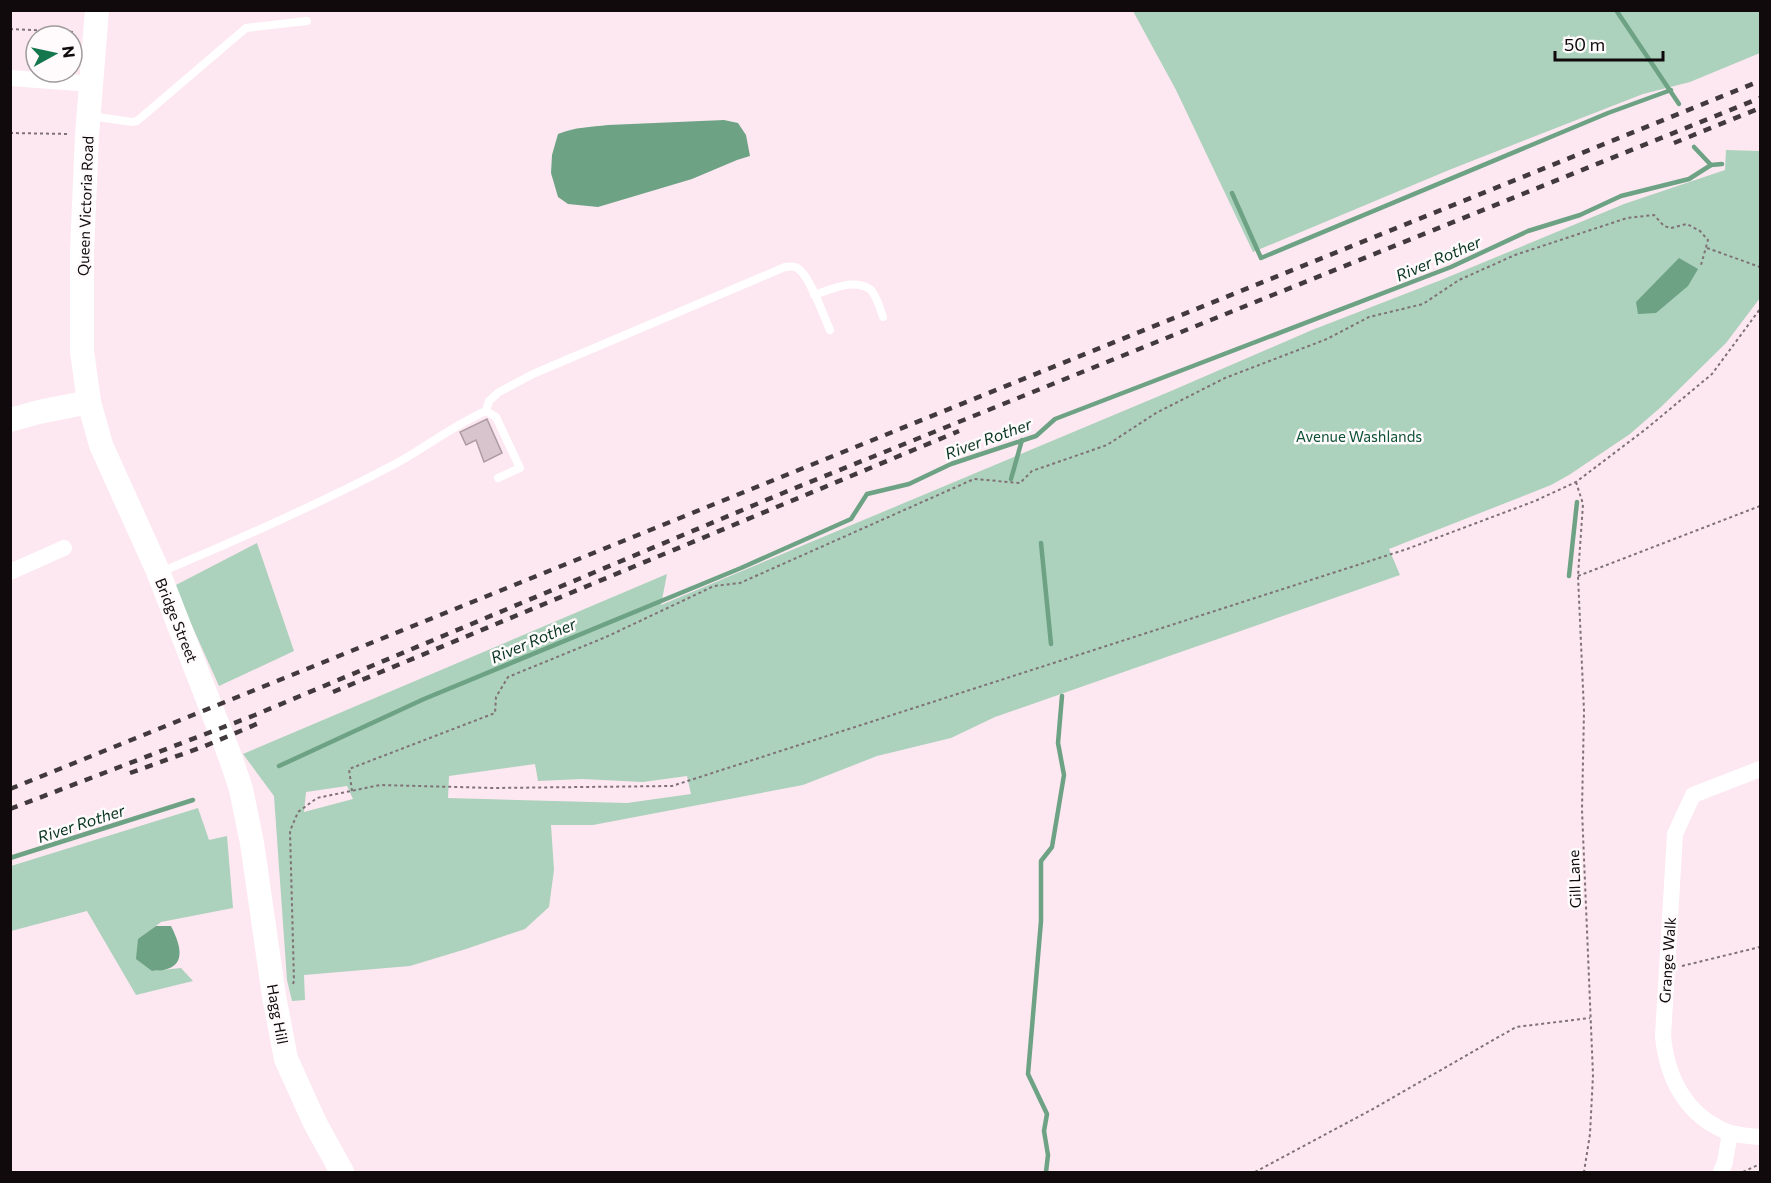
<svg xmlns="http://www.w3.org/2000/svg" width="1771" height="1183" viewBox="0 0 1771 1183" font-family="Commissioner,sans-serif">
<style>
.green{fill:#acd1bc;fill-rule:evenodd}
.water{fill:#6da285}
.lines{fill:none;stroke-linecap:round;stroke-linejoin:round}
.stream{stroke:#6da285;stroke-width:4.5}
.building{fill:#d8c4cc;stroke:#ae9ba2;stroke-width:1.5}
.path{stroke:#7f7277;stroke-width:2;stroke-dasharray:3 3;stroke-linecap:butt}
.lane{stroke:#fff;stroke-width:8}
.street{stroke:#fff;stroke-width:16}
.secondary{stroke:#fff;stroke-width:24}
.rail{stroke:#42393d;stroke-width:4.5;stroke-dasharray:8 8;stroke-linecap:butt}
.labels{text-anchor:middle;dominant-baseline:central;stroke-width:5;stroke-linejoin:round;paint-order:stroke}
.street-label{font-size:15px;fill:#100a0c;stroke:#fffbfc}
.park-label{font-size:15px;fill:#0e5235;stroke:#fffbfc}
.water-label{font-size:16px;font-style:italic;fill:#073521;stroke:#fffbfc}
</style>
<rect width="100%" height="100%" fill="#fde8f1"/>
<!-- green -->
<g class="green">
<polygon points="1133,11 1760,11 1760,53 1690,82 1643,94 1449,170 1253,252 1176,90"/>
<path d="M1726,150L1760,151V298L1726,343L1661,407L1630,434L1569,475L1551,485L1389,549L1400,575L995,717L951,738L877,756L803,785L593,825H551L554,870L549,907L525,929L466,949L410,966L304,975L305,1000L292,1001L287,980L274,796L243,754L667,574L661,605L1171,391L1312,330L1441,280L1624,204L1725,170ZM535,764L538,781L582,779L643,782L687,776L691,794L627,803L448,798L449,776ZM347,786L353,799L304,812L306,792Z"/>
<polygon points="257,543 294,651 219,686 174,586"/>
<polygon points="198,808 209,840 227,836 233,908 161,922 138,940 152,971 181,968 193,981 136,995 87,911 11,931 11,866"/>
</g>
<!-- water -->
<g class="water">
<path d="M724,120L738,123L746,135L750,156L737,160L692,179L598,207L568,204L558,197L551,173L552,155L558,134C575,127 591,127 608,125C647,123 685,122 724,120Z"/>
<polygon points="1679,258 1698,269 1688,286 1656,313 1638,314 1636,302"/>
<path d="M156,926H171C178,940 188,963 167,969C163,971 157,970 152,971L136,959L138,939Z"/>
</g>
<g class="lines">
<!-- stream -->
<g class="stream">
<polyline points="1616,10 1679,104"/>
<polyline points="1694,147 1711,165"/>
<polyline points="1232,193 1261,258 1608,113 1671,90"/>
<polyline points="1011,479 1022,440"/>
<polyline points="1041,543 1051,644"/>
<polyline points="1569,576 1577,502"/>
<polyline points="279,766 424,699 741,568 851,519 867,494 909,484 951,464 1036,436 1055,419 1451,267 1528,231 1580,215 1621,196 1689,179 1711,165 1722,164"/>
<polyline points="10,858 193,800"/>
<polyline points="1046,1172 1048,1155 1044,1131 1047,1114 1028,1074 1041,921 1041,861 1052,847 1064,775 1058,743 1062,696"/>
</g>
</g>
<!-- building -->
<polygon class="building" points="487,419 502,453 484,462 476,440 466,445 460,432"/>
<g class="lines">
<!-- path -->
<g class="path">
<polyline points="10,29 75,32"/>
<polyline points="10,133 69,134"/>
<polyline points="1707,248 1760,267"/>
<polyline points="1576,482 1583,504 1578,576 1584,711 1582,810 1593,1075 1590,1134 1584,1172"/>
<polyline points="1578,576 1760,506"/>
<polyline points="352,791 349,769 495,713 496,697 508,677 606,637 714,586 740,583 974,479 1020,483 1032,471 1107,445 1156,413 1225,378 1327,339 1369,317 1423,304 1459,280 1515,255 1627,218 1654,215 1664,226 1671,228 1687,224 1700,231 1708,240 1701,265"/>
<polyline points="1682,966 1760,947"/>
<polyline points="293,984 294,981 290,831 298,812 317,798 380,785 494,788 672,786 1407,549 1535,501 1576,482 1646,429 1712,374 1760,309"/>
<polyline points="1255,1172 1371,1110 1516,1027 1590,1018"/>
<polyline points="1743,1172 1760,1164"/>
</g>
<!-- lane -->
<g class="lane">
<polyline points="90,116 132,122 137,121 246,28 307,21"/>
<path d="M814,295C830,290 856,277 871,290C877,297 880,308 883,317"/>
<path d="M486,411L489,401L499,392L533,374L785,267C788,267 791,266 795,267C808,270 824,317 830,330"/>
<path d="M161,572C240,539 319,504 395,464C426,447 454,425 486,411L496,417L520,468L498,478"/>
</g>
<!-- street -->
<g class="street">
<polyline points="10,78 92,84"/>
<polyline points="10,572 64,548"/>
<path d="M1760,769L1693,795L1675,834L1663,1036C1667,1078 1686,1116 1728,1132C1738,1136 1750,1136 1760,1137"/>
<polyline points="1721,1172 1725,1162 1730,1133"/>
</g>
<!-- secondary -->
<g class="secondary">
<polyline points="97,10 87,135 82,252 82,351 89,402 101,445 157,569 231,759 241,789 252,843 274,996 286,1059 315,1123 342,1172"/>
<polyline points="10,420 39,412 89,402"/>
</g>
<!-- rail -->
<g class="rail">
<polyline points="1674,143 1760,108"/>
<polyline points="333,692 959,431"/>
<polyline points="130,773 205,746 259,723"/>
<polyline points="10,789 1760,81"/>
<polyline points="10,809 255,715 783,493 1760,98"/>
</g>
</g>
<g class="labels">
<!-- street labels -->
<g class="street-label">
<text transform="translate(85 206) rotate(-88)">Queen Victoria Road</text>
<text transform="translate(177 620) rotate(68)">Bridge Street</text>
<text transform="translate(1574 879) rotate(-92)">Gill Lane</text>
<text transform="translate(1667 960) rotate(-86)">Grange Walk</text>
<text transform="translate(278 1014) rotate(80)">Hagg Hill</text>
</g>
<!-- park labels -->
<g class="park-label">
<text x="1359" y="436">Avenue Washlands</text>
</g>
<!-- water labels -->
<g class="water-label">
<text transform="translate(1438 258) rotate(-23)">River Rother</text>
<text transform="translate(988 438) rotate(-20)">River Rother</text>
<text transform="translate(533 640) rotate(-23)">River Rother</text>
<text transform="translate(81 823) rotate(-18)">River Rother</text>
</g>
</g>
<!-- border -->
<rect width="1771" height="1183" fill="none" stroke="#100a0c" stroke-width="24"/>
<!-- north arrow -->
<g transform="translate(54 54) rotate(82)"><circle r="28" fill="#fffbfc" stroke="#9f9b9c" stroke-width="1.5"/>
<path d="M0-4.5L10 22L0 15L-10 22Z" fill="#14774e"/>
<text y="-9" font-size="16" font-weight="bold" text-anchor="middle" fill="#100a0c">N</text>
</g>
<!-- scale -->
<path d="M1555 51v9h108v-9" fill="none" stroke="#100a0c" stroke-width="3"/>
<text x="1564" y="51" font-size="18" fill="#100a0c" stroke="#fffbfc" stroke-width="4.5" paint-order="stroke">50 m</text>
</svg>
